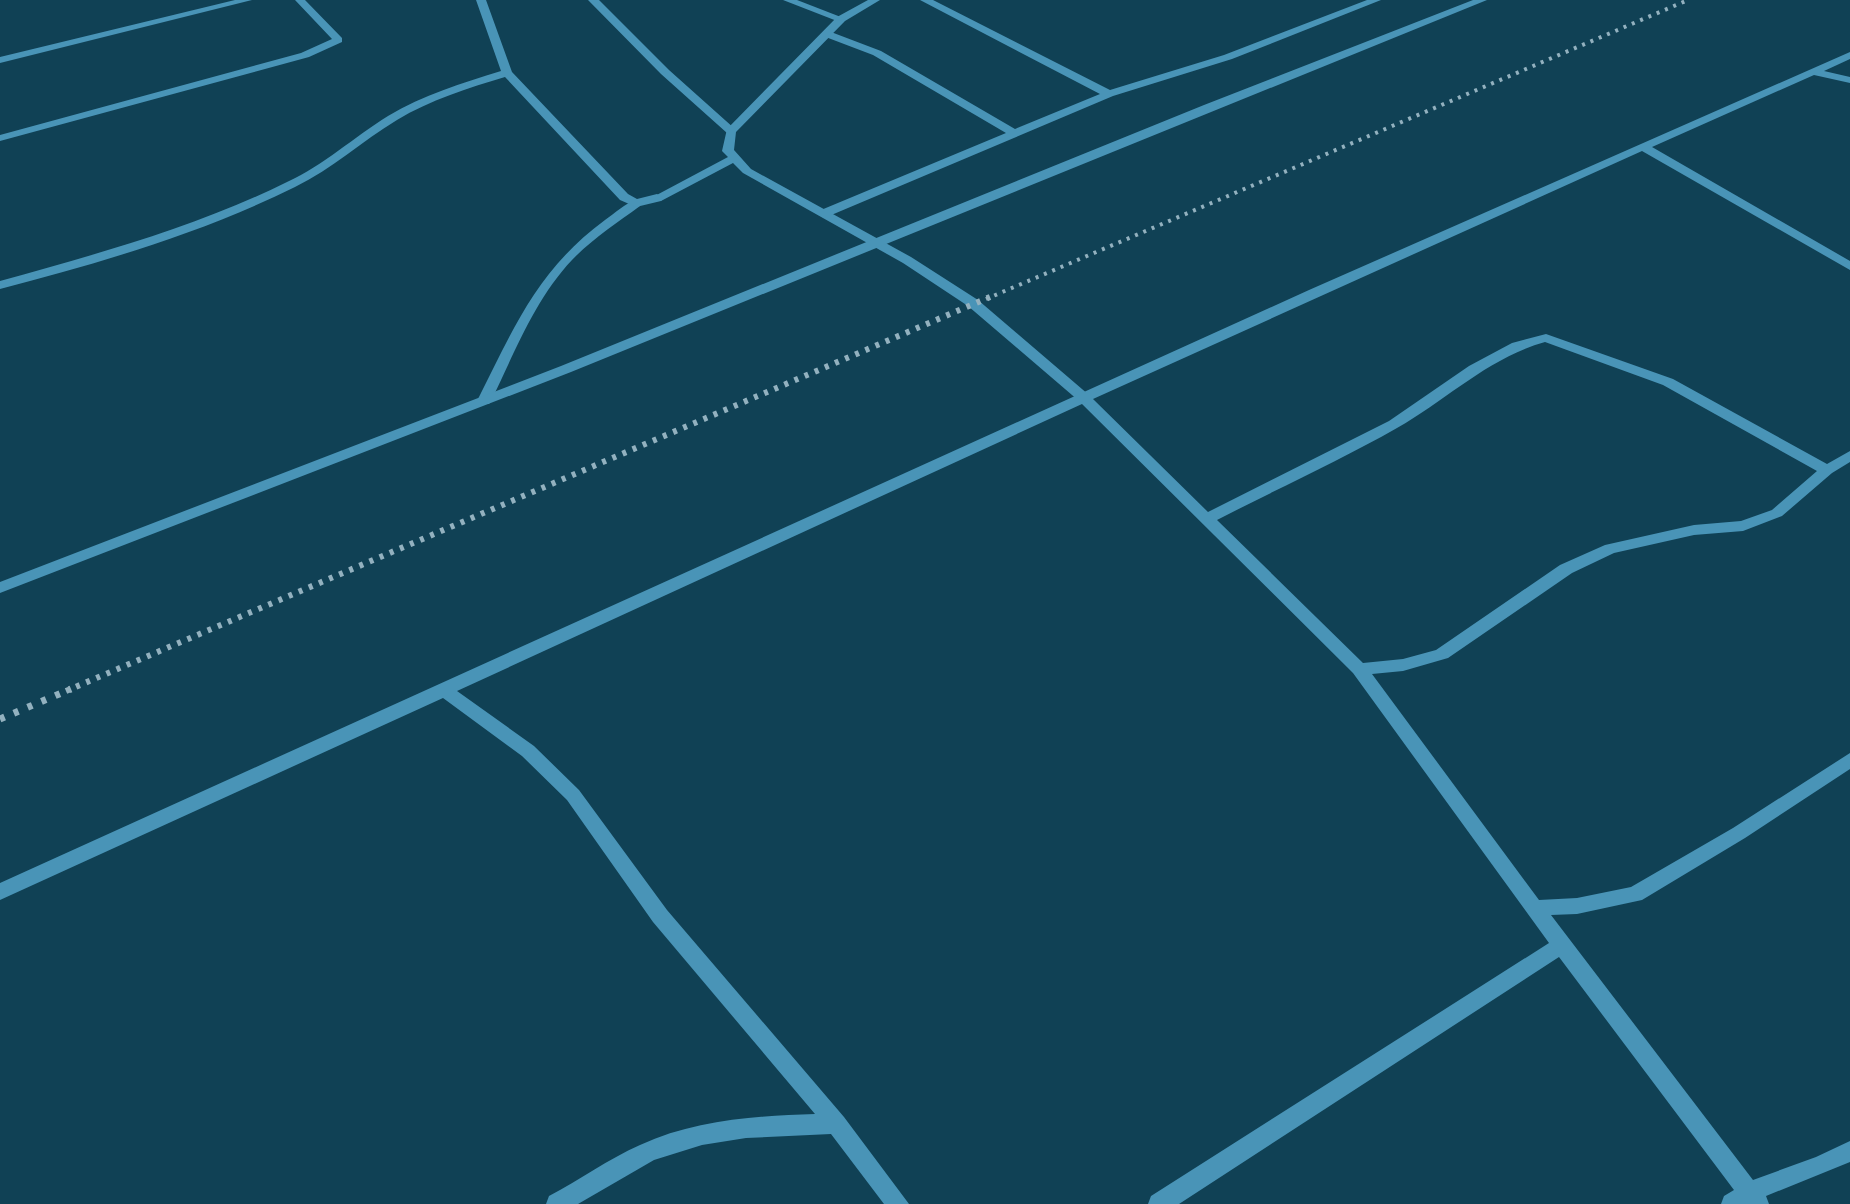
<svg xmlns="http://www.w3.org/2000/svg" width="1850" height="1204" viewBox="0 0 1850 1204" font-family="'Work Sans',sans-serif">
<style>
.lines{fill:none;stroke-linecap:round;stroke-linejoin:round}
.lane{fill:#4994b7;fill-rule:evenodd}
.street{fill:#4994b7;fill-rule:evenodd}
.rail-far2{stroke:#93b1bf;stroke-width:4;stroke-dasharray:3 6;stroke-linecap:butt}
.rail-far1{stroke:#93b1bf;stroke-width:6;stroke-dasharray:4 7;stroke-linecap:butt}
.rail{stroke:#93b1bf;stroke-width:7;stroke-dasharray:5 10;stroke-linecap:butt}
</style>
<rect width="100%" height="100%" fill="#104155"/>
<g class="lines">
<!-- lane -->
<g class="lane">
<polygon points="235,0 252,0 0,63 0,57"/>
<polygon points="295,0 305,0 342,38 342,42 309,57 0,141 0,135 301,53 332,39"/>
<polygon points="868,0 880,0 845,21 736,132 734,150 751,169 911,257 978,300 1089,395 1091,398 1089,401 1079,401 968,306 903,263 743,173 733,163 661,201 653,201 651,198 728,157 722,151 727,129 837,17"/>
<path d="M636,199L640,200V206C617,223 592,239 572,260C535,299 514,354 491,401L489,404H479L477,401C513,329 538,269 605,220C615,213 625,204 636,199Z"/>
</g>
<!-- street -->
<g class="street">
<path d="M476,0H486L512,72L628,194L637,199L657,194L663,198L661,201L636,207L620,200L505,77C468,88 430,100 397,120C362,141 332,169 295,187C202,233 100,263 0,289V281C97,254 196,227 287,182C324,165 354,137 388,116C423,95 462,83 501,71Z"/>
<polygon points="588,0 599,0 669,70 735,129 735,133 727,133 661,74"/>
<polygon points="783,0 797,0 846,19 837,21"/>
<polygon points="920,0 933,0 1110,90 1224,55 1367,0 1381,0 1232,59 1113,96 829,216 821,216 821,210 1006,133 873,55 823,36 823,32 831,32 881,51 1015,129 1100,94"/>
<polygon points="1473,0 1487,0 571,372 0,593 0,582 561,366 1204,105"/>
<path d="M1850,52V59L1824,71L1850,77V83L1814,75L1652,147L1850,261V270L1642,151L1093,399L1208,512L1389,421L1469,366L1512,343L1546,334L1673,379L1827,464L1850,451V462L1832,473L1782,516L1743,531L1694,535L1614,553L1572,573L1448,658L1403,671L1372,674L1539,900L1577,898L1631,887L1733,828L1850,753V769L1745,838L1642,900L1577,914L1551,915L1753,1180L1816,1157L1850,1141V1162L1766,1196L1769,1204H1721L1724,1196L1734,1190L1559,957L1179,1204H1148L1151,1196L1549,943L1353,673L1082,404L457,691L534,746L579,790L667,910L844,1117L909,1204H884L831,1134L746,1138L702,1145L654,1160L578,1204H546L549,1196C580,1180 608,1159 640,1145C695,1120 755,1116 815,1114L653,922L567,800L522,756L443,698L0,900V883L1309,290ZM1545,342L1663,385L1817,471L1772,510L1741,521L1694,525L1605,545L1560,565L1436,650L1403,659L1363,663L1217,520C1277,489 1339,461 1397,428C1448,399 1488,358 1545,342Z"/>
</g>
<!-- rail-far2 -->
<polyline class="rail-far2" points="986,299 1688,0"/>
<!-- rail-far1 -->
<polyline class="rail-far1" points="66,691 990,297"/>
<!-- rail -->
<polyline class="rail" points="0,719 71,689"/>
</g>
</svg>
